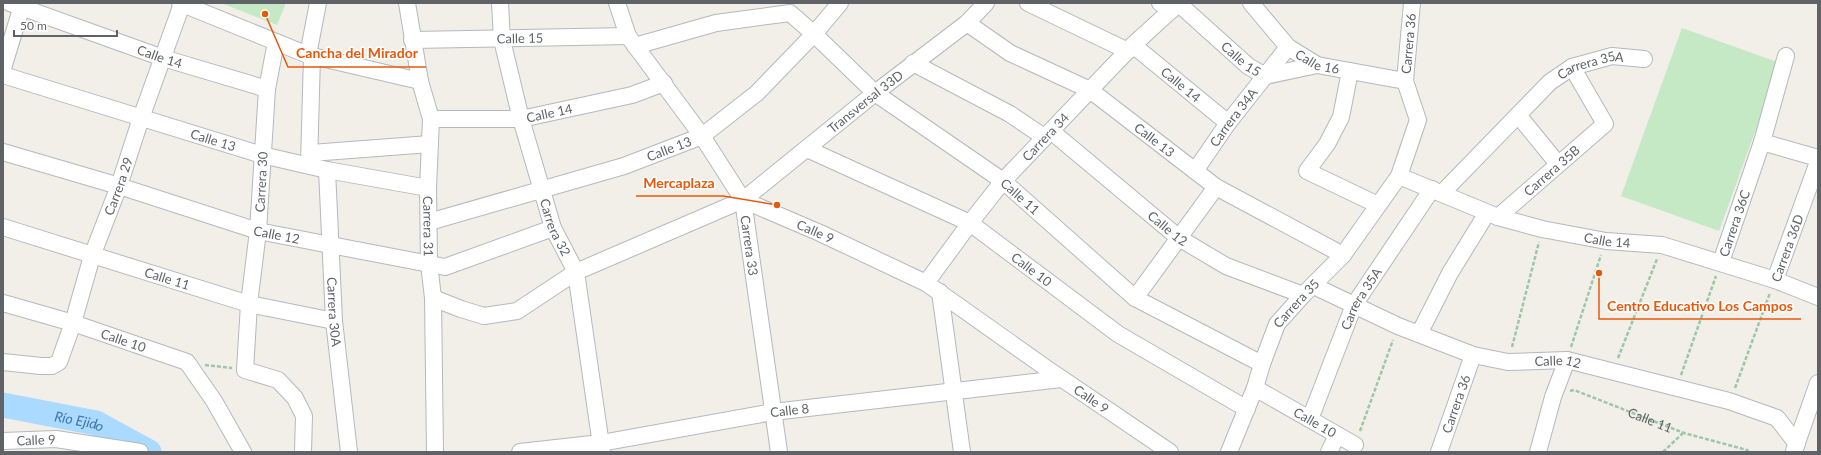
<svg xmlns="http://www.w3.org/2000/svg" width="1821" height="455" viewBox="0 0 1821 455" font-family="Lato,sans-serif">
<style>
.green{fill:#c5e8c5}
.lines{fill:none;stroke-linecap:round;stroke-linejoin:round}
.river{stroke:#aadaff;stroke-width:25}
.minor-casing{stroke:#b5b8bc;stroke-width:18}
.path{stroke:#9cc7a9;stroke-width:2.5;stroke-dasharray:4 2;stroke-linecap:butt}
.minor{stroke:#fff;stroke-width:16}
.labels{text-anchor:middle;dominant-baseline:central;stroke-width:3;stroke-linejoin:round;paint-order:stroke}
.street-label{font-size:13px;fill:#5f6368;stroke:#fff}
.water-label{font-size:14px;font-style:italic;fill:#4174aa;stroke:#fff}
.leader{fill:none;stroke:#e8590c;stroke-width:1.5}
.callout-dot{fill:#e8590c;stroke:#fff;stroke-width:1.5}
.callout-label{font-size:14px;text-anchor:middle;font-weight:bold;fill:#e8590c;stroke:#fff;stroke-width:3;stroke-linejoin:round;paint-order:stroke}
</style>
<rect width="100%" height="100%" fill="#f1efe8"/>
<!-- green -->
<g class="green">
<polygon points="221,3 286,3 277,25"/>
<polygon points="1682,28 1780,63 1719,231 1621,196"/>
</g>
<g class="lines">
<!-- river -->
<path class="river" id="s1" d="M3,405L96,423L149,452"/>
<defs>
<g id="minor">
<path id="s3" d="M10,3L163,58L267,89"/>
<polyline points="180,3 308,55 420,81"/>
<path id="s4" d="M407,3L420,81L431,119L428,188L429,263L433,298L435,452"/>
<path id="s5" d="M500,3L502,40L521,119L553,228L576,272L602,452"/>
<path id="s6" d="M617,3L628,36L702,136L743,200L779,452"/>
<polyline points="1028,3 1128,51"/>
<polyline points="1160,3 1172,10"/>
<path id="s7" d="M1251,3L1288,47L1317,65L1405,81"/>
<path id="s8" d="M1179,4L1248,66L1265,76L1317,65"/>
<path id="s9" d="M967,23L1010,53L1090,90L1216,187L1343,255"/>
<path id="s10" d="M412,40L628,36"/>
<polyline points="276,42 267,89 258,231 249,304 245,370 278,380 295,398 304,416 303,452"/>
<path id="s11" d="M1133,45L1228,123"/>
<path id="s12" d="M635,46L716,23L790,13L814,34L875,93L1003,181L1135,298L1262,364"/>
<polyline points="308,55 318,3"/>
<polyline points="913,63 1010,114 1044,137"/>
<polyline points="3,68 22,6"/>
<polyline points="1350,71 1341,117 1327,144 1307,171 1378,205"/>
<path id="s13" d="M3,75L262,155L327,170L428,188"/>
<polyline points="1518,115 1558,164"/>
<path id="s14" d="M431,119H521L632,95L664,83"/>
<path id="s15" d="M1051,131L1179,238L1226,266L1303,295"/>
<polyline points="1762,142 1818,158"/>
<path id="s16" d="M807,149L970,223L1118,334L1247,409"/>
<path id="s17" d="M3,152L119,186L258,231L445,267L553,228"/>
<polyline points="311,153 430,144"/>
<polyline points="309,164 312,56"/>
<path id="s18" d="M327,170L334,321L349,452"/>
<path id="s19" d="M1195,171L1228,123L1288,47"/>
<path id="s20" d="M1399,176L1498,217L1542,229L1606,241L1662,245L1775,280L1818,297"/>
<path id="s21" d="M1442,193L1550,82L1572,67L1612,56L1644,59"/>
<path id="s22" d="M743,200L875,93L967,23L986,3"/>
<path id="s23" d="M1498,217L1605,124L1572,67"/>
<path id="s24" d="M429,222L624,166L702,136L757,93L814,34L840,3"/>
<path id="s25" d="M3,227L249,304L334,321"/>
<path id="s26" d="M1721,262L1762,142L1786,56"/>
<polyline points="1775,280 1818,162"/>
<path id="s27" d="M926,283L970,223L1003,181L1133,45L1179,3"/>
<path id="s28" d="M1314,286L1398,326L1473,355L1508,362L1567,360L1729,401L1777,418L1797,444"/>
<polyline points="940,292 962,452"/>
<path id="s29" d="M433,298L461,309L484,316L517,311L576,272L743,200L820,233L926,283L1046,368L1170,452"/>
<polyline points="1135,298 1216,187"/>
<path id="s30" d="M3,303L73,323L187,362L214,401L243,452"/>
<polyline points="1419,334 1450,273 1487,213"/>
<path id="s31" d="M3,362L41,366H52L59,362L73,323L92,256L119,186L141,118L182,4"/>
<path id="s32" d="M1255,388L1355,445"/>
<path id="s33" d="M1310,419L1354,305L1432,189"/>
<path id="s34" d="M3,441L56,439L140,452"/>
<polyline points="1794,451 1818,383"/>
<path id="s35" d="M520,452L601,443L773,412L1061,379"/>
<path id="s36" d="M1229,452L1255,388L1262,364L1277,324L1303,295L1343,255L1399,176L1418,120L1405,81L1412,3"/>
<polyline points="1329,452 1337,435"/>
<path id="s37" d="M1439,452L1473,355"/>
<polyline points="1538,452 1553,397 1567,360"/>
</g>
</defs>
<!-- minor casing -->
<use href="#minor" class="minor-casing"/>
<!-- path -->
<g class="path">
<polyline points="1512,347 1539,242"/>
<polyline points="1571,347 1601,255"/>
<polyline points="1618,358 1657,259"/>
<polyline points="205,365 232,368"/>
<polyline points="1681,375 1716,276"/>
<polyline points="1735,388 1770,293"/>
<path id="s2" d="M1570,391L1574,390L1684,433L1747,450L1749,452"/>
<polyline points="1360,431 1393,340"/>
<polyline points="1663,452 1683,433"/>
</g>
<!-- minor -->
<use href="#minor" class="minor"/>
</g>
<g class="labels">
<!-- street labels -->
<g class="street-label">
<text stroke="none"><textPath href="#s10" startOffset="108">Calle 15</textPath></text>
<text stroke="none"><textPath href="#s36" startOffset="467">Carrera 36</textPath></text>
<text stroke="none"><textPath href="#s3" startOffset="159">Calle 14</textPath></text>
<text stroke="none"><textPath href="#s8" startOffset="83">Calle 15</textPath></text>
<text stroke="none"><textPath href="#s7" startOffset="91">Calle 16</textPath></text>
<text stroke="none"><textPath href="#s21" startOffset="200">Carrera 35A</textPath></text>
<text stroke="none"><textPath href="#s11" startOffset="62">Calle 14</textPath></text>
<text stroke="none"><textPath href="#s22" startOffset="157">Transversal 33D</textPath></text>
<text stroke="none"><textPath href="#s14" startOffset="119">Calle 14</textPath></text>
<text stroke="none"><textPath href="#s19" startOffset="66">Carrera 34A</textPath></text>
<text stroke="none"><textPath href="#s27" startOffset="189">Carrera 34</textPath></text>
<text stroke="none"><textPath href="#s13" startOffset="220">Calle 13</textPath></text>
<text stroke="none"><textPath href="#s9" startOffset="222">Calle 13</textPath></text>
<text stroke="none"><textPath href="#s24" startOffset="251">Calle 13</textPath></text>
<text stroke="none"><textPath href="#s23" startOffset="71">Carrera 35B</textPath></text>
<text transform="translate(261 182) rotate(-87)">Carrera 30</text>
<text stroke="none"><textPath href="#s31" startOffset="243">Carrera 29</textPath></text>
<text stroke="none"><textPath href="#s12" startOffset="454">Calle 11</textPath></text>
<text stroke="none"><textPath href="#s26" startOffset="41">Carrera 36C</textPath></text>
<text stroke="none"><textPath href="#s4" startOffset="226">Carrera 31</textPath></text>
<text stroke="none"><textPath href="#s5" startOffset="232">Carrera 32</textPath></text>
<text stroke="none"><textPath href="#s15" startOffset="152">Calle 12</textPath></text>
<text stroke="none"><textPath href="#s29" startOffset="419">Calle 9</textPath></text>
<text stroke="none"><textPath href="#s17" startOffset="286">Calle 12</textPath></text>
<text stroke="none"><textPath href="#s20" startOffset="219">Calle 14</textPath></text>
<text stroke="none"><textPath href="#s6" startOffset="281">Carrera 33</textPath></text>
<text transform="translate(1787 248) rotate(-70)">Carrera 36D</text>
<text stroke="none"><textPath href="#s16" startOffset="256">Calle 10</textPath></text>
<text stroke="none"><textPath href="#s25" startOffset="172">Calle 11</textPath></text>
<text stroke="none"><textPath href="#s33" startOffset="131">Carrera 35A</textPath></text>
<text stroke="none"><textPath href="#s36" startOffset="165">Carrera 35</textPath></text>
<text stroke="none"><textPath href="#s18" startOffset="142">Carrera 30A</textPath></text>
<text stroke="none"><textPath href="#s30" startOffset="126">Calle 10</textPath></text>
<text stroke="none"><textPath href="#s28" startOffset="259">Calle 12</textPath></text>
<text stroke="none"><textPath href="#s29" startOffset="743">Calle 9</textPath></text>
<text stroke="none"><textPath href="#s37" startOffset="51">Carrera 36</textPath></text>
<text stroke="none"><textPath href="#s35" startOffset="273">Calle 8</textPath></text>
<text stroke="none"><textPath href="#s2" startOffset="86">Calle 11</textPath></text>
<text stroke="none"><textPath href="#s32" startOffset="69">Calle 10</textPath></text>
<text stroke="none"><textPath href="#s34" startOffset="33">Calle 9</textPath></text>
</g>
<!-- water labels -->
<g class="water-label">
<text stroke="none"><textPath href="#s1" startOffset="78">Río Ejido</textPath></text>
</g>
</g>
<!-- callouts -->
<path class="leader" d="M265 14L288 67H426M777 205L723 196H636M1599 273L1599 319H1801"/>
<g class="callout-dot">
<circle cx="265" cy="14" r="4"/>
<circle cx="777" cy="205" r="4"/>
<circle cx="1599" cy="273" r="4"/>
</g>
<g class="callout-label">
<text x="357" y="58">Cancha del Mirador</text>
<text x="679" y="188">Mercaplaza</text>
<text x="1700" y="311">Centro Educativo Los Campos</text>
</g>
<!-- border -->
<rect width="1821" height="455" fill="none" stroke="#5f6368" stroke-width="8"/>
<!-- scale -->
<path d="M14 30v6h103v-6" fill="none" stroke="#5f6368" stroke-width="2"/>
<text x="20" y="30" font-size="12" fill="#5f6368" stroke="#ffffff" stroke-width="3" paint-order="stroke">50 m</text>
</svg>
